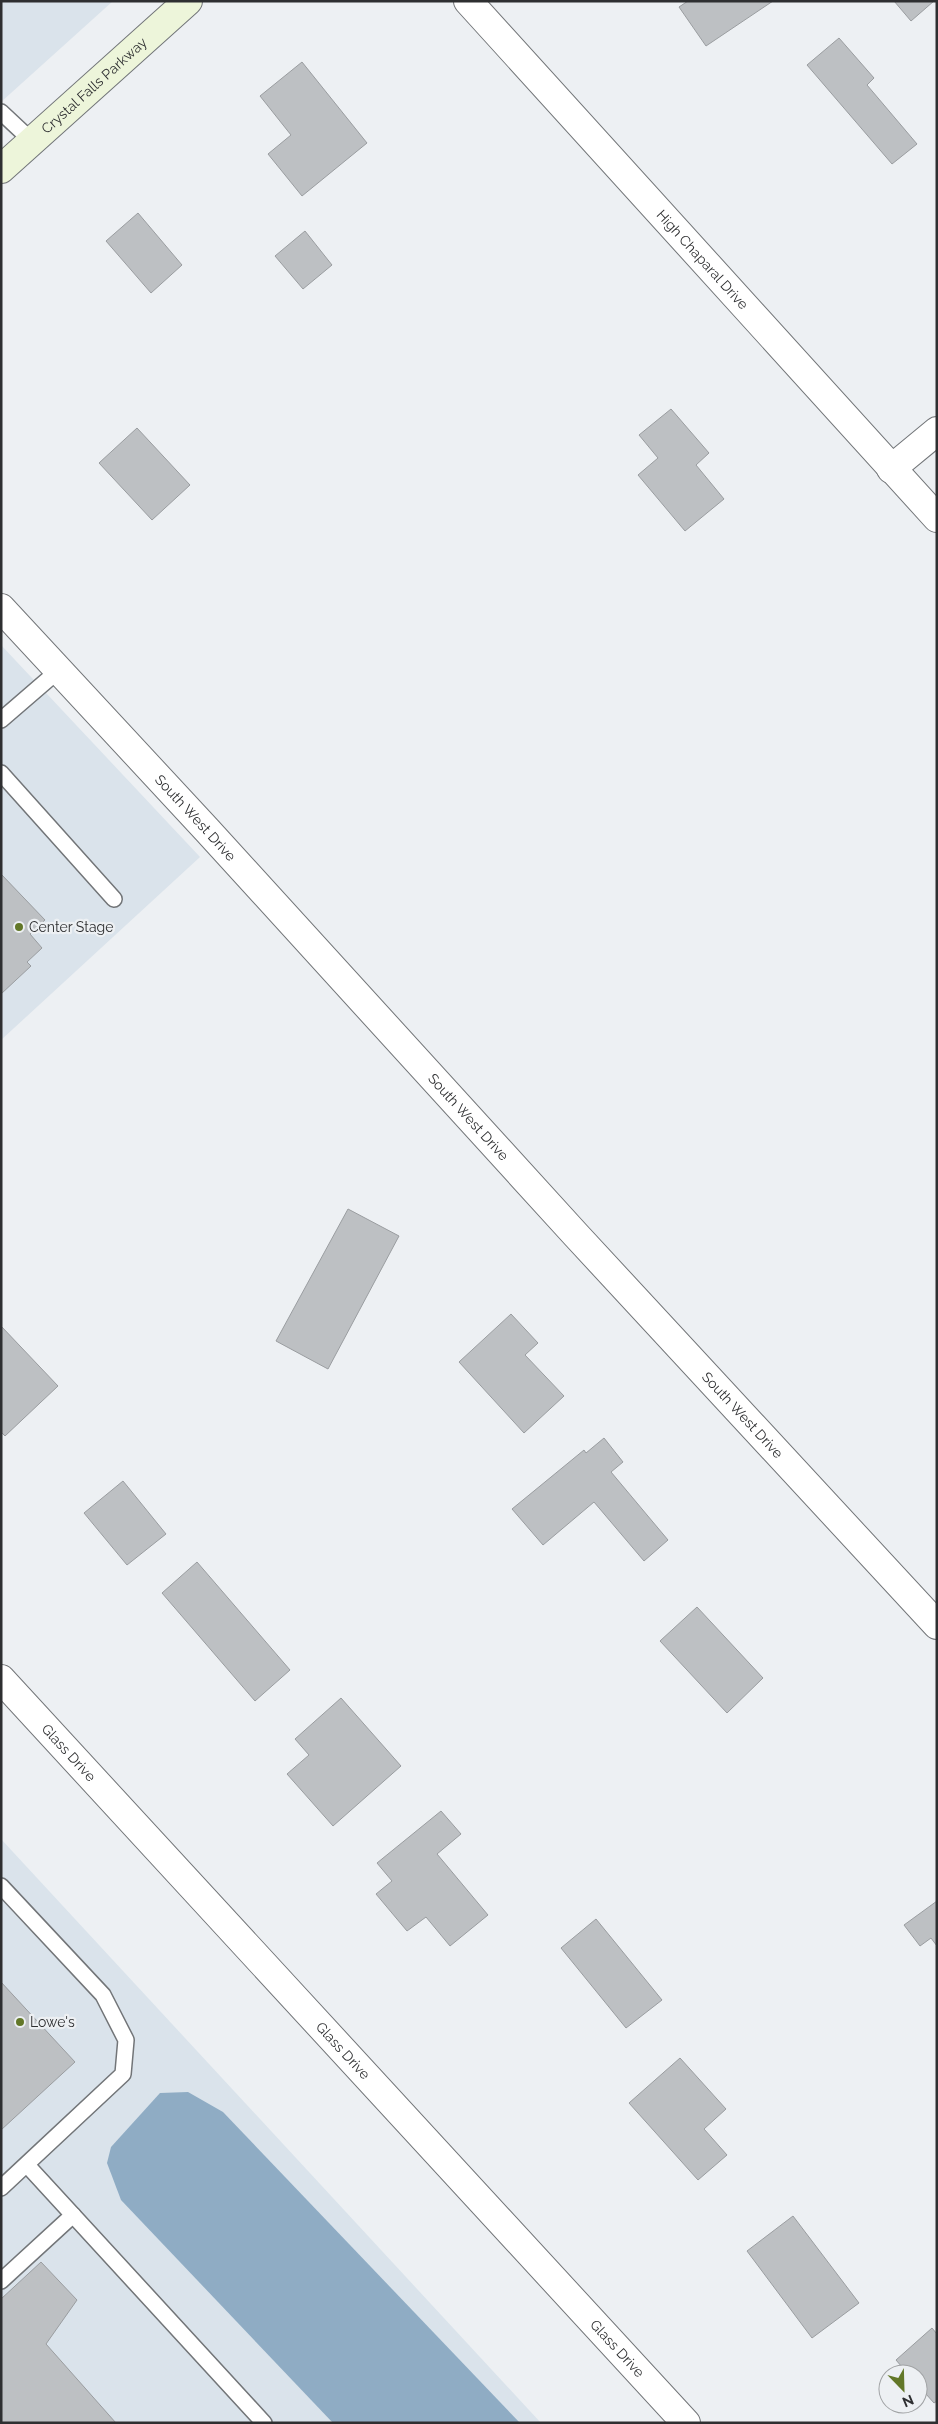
<svg xmlns="http://www.w3.org/2000/svg" width="938" height="2424" viewBox="0 0 938 2424" font-family="Raleway,sans-serif">
<style>
.built{fill:#dae3eb}
.water{fill:#8facc4}
.building{fill:#bdc0c3;stroke:#9a9da0}
.lines{fill:none;stroke-linecap:round;stroke-linejoin:round}
.service-casing{stroke:#727578;stroke-width:18}
.minor-casing{stroke:#727578;stroke-width:30}
.secondary-casing{stroke:#727578;stroke-width:30}
.service{stroke:#fff;stroke-width:15}
.minor{stroke:#fff;stroke-width:28}
.secondary{stroke:#edf5da;stroke-width:28}
.poi-dot{fill:#627728;stroke:#edf0f3;stroke-width:2}
.labels{text-anchor:middle;dominant-baseline:central;stroke-width:4.5;stroke-linejoin:round;paint-order:stroke}
.street-label{font-size:14px;fill:#2e2f31;stroke:#edf0f3}
.poi-label{font-size:14px;fill:#2e2f31;stroke:#edf0f3;text-anchor:start}
</style>
<rect width="100%" height="100%" fill="#edf0f3"/>
<!-- built -->
<g class="built">
<polygon points="1,1 113,1 1,102"/>
<polygon points="1,645 200,857 1,1040"/>
<polygon points="1,1839 541,2423 1,2423"/>
</g>
<!-- water -->
<polygon class="water" points="188,2092 223,2112 520,2423 333,2423 121,2200 107,2163 111,2147 160,2093"/>
<!-- building -->
<g class="building">
<polygon points="688,1 773,1 706,46 679,7"/>
<polygon points="894,1 934,1 911,21"/>
<polygon points="839,38 874,78 867,85 917,144 892,164 807,65"/>
<polygon points="302,62 367,143 302,196 268,154 291,135 260,96"/>
<polygon points="138,213 182,265 151,293 106,241"/>
<polygon points="305,231 332,265 303,289 275,256"/>
<polygon points="671,409 709,453 696,465 724,499 685,531 638,475 658,458 639,435"/>
<polygon points="137,428 190,485 152,520 99,463"/>
<polygon points="1,874 45,920 30,934 42,948 27,962 31,966 1,994"/>
<polygon points="348,1209 399,1236 328,1369 276,1341"/>
<polygon points="511,1314 538,1343 525,1355 564,1396 524,1433 459,1362"/>
<polygon points="1,1326 58,1386 5,1436 1,1432"/>
<polygon points="604,1438 623,1462 611,1472 668,1540 644,1561 594,1502 543,1545 512,1509 584,1450 586,1453"/>
<polygon points="123,1481 166,1534 127,1565 84,1513"/>
<polygon points="197,1562 290,1670 255,1701 162,1593"/>
<polygon points="697,1607 763,1678 727,1713 660,1641"/>
<polygon points="341,1698 401,1766 333,1826 287,1774 309,1755 295,1739"/>
<polygon points="441,1811 461,1834 437,1854 488,1915 450,1946 426,1917 407,1931 376,1894 392,1881 377,1863"/>
<polygon points="937,1901 937,1946 931,1938 920,1946 904,1925"/>
<polygon points="596,1919 662,2000 626,2028 561,1948"/>
<polygon points="1,1982 75,2062 1,2130"/>
<polygon points="680,2058 726,2109 704,2129 727,2155 698,2180 629,2103"/>
<polygon points="793,2216 859,2303 812,2338 747,2251"/>
<polygon points="41,2262 77,2300 46,2344 116,2423 1,2423 1,2299"/>
<polygon points="932,2328 937,2334 937,2401 934,2403 918,2385 918,2374 908,2374 896,2360"/>
</g>
<g class="lines">
<defs>
<g id="service">
<polyline points="1,112 32,141"/>
<polyline points="1,720 59,670"/>
<polyline points="1,773 114,899"/>
<polyline points="1,1886 103,1995 126,2040 123,2074 1,2188"/>
<polyline points="27,2165 264,2423"/>
<polyline points="1,2281 73,2215"/>
</g>
<g id="minor">
<path id="s1" d="M468,1L937,518"/>
<polyline points="891,469 937,431"/>
<path id="s2" d="M1,608L207,830L576,1235L937,1625"/>
<path id="s3" d="M1,1679L686,2423"/>
</g>
<g id="secondary">
<path id="s4" d="M1,169L188,1"/>
</g>
</defs>
<!-- service casing -->
<use href="#service" class="service-casing"/>
<!-- minor casing -->
<use href="#minor" class="minor-casing"/>
<!-- secondary casing -->
<use href="#secondary" class="secondary-casing"/>
<!-- service -->
<use href="#service" class="service"/>
<!-- minor -->
<use href="#minor" class="minor"/>
<!-- secondary -->
<use href="#secondary" class="secondary"/>
</g>
<!-- markers -->
<g class="poi-dot">
<circle cx="19" cy="927" r="5"/>
<circle cx="20" cy="2022" r="5"/>
</g>
<g class="labels">
<!-- street labels -->
<g class="street-label">
<text stroke="none"><textPath href="#s4" startOffset="125">Crystal Falls Parkway</textPath></text>
<text stroke="none"><textPath href="#s1" startOffset="349">High Chaparal Drive</textPath></text>
<text stroke="none"><textPath href="#s2" startOffset="286">South West Drive</textPath></text>
<text stroke="none"><textPath href="#s2" startOffset="691">South West Drive</textPath></text>
<text stroke="none"><textPath href="#s2" startOffset="1096">South West Drive</textPath></text>
<text stroke="none"><textPath href="#s3" startOffset="100">Glass Drive</textPath></text>
<text stroke="none"><textPath href="#s3" startOffset="505">Glass Drive</textPath></text>
<text stroke="none"><textPath href="#s3" startOffset="910">Glass Drive</textPath></text>
</g>
<!-- poi labels -->
<g class="poi-label">
<text x="29" y="927">Center Stage</text>
<text x="30" y="2022">Lowe's</text>
</g>
</g>
<!-- border -->
<rect width="938" height="2424" fill="none" stroke="#2e2f31" stroke-width="5"/>
<!-- north arrow -->
<g transform="translate(903 2389) rotate(157)"><circle r="24" fill="#edf0f3" stroke="#a1a3a5"/>
<path d="M0-4L9 19L0 12L-9 19Z" fill="#627728"/>
<text y="-8" font-size="14" font-weight="bold" text-anchor="middle" fill="#2e2f31">N</text>
</g>
</svg>
